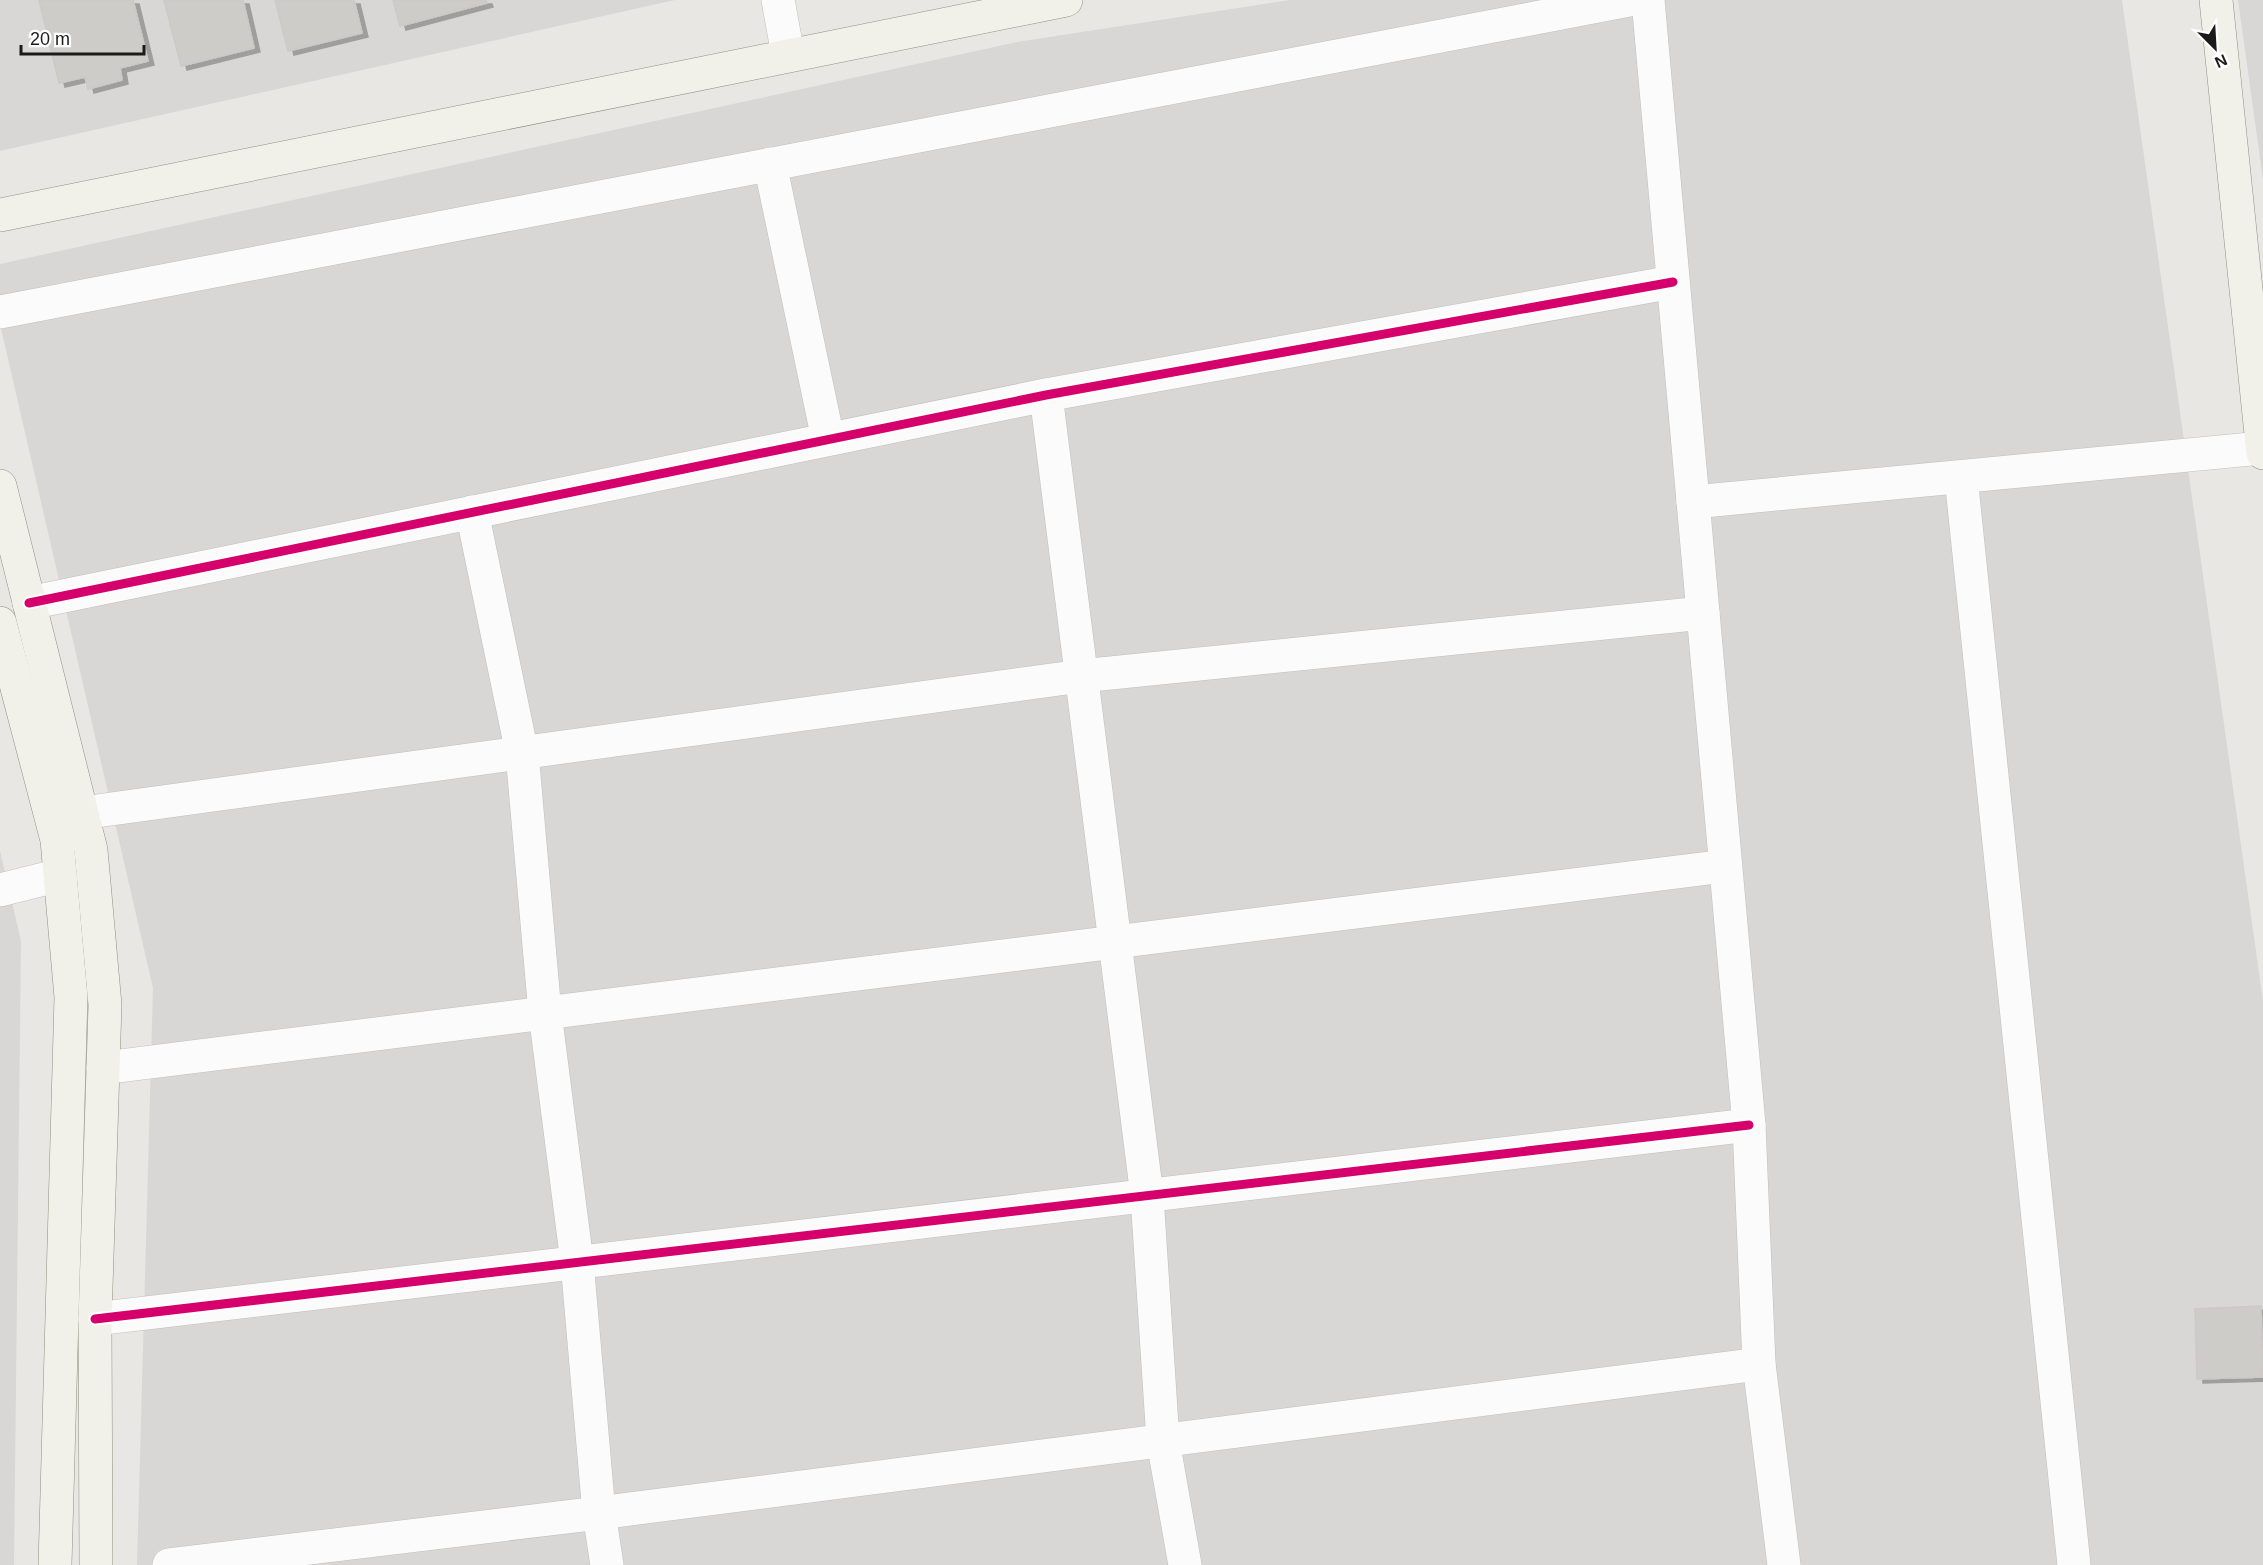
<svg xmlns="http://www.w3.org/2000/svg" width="2263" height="1565" viewBox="0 0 2263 1565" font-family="Arial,sans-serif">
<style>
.residential{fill:#d8d7d5}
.building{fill:#ceccc9;stroke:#ccc9c6;stroke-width:1.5;filter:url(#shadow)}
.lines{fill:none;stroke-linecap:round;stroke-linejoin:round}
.street-casing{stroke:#c0bfbe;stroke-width:34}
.secondary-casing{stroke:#8f907e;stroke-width:34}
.street{stroke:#fcfbfb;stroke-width:33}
.secondary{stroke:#f1f0e9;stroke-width:33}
.cycleway-casing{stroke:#fff;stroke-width:13}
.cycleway{stroke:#d6006c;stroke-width:9}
</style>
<defs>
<filter id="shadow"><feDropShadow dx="6" dy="4" stdDeviation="0" flood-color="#0004"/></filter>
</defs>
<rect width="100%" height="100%" fill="#e9e7e4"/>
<!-- residential -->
<g class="residential">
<polygon points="0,0 675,0 0,151"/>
<polygon points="1290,0 2122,0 2263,1001 2263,1565 137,1565 153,988 0,324 0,264 1017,42"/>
<polygon points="2238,0 2263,0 2263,180"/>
<polygon points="0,851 21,941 14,1565 0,1565"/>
</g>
<!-- building -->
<g class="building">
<polygon points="39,0 133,0 148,61 120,68 122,80 88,89 85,77 59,83"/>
<polygon points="164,0 243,0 254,48 181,66"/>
<polygon points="275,0 354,0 362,33 288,51"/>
<polygon points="393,0 486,0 487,3 400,26"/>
<polygon points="2261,1306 2263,1377 2197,1379 2195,1309"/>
</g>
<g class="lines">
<defs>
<g id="street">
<polyline points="778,0 788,55"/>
<polyline points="1648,0 1749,1125 1759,1364 1784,1565"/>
<polyline points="770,164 828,439"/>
<polyline points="0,312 1629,0"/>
<polyline points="1046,395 1147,1196 1163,1441 1185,1565"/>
<polyline points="1961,477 2074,1565"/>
<polyline points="1693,502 2262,448"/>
<polyline points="472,512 522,753 545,1013 577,1262 599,1513 607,1565"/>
<polyline points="29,603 1046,395 1673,282"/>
<polyline points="82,813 1081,676 1703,613"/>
<polyline points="0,890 60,875"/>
<polyline points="103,1068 1725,866"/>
<polyline points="95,1319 1749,1125"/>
<polyline points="169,1565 599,1513 1759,1364"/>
</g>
<g id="secondary">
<polyline points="2216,0 2263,453"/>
<polyline points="0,215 1066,0"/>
<polyline points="0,486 91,850 105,1005 95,1319 96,1565"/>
<polyline points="0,623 57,840 71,997 55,1565"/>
</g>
</defs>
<!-- street casing -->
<use href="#street" class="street-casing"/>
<!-- secondary casing -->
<use href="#secondary" class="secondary-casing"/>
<!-- street -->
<use href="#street" class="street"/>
<!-- secondary -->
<use href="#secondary" class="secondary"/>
<defs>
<g id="cycleway">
<polyline points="29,603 1046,395 1673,282"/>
<polyline points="95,1319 1749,1125"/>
</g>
</defs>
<!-- cycleway casing -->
<use href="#cycleway" class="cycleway-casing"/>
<!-- cycleway -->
<use href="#cycleway" class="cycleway"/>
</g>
<!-- north arrow -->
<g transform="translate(2215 48) rotate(156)" stroke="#ffffff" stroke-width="4.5" paint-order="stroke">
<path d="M0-4.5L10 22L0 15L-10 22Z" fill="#1b1b1b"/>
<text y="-9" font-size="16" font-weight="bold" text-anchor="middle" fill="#1b1b1b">N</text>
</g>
<!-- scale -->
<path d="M21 45v9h123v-9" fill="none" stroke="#1b1b1b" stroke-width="3"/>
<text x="30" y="45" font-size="18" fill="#1b1b1b" stroke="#ffffff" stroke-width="4.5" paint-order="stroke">20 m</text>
</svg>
